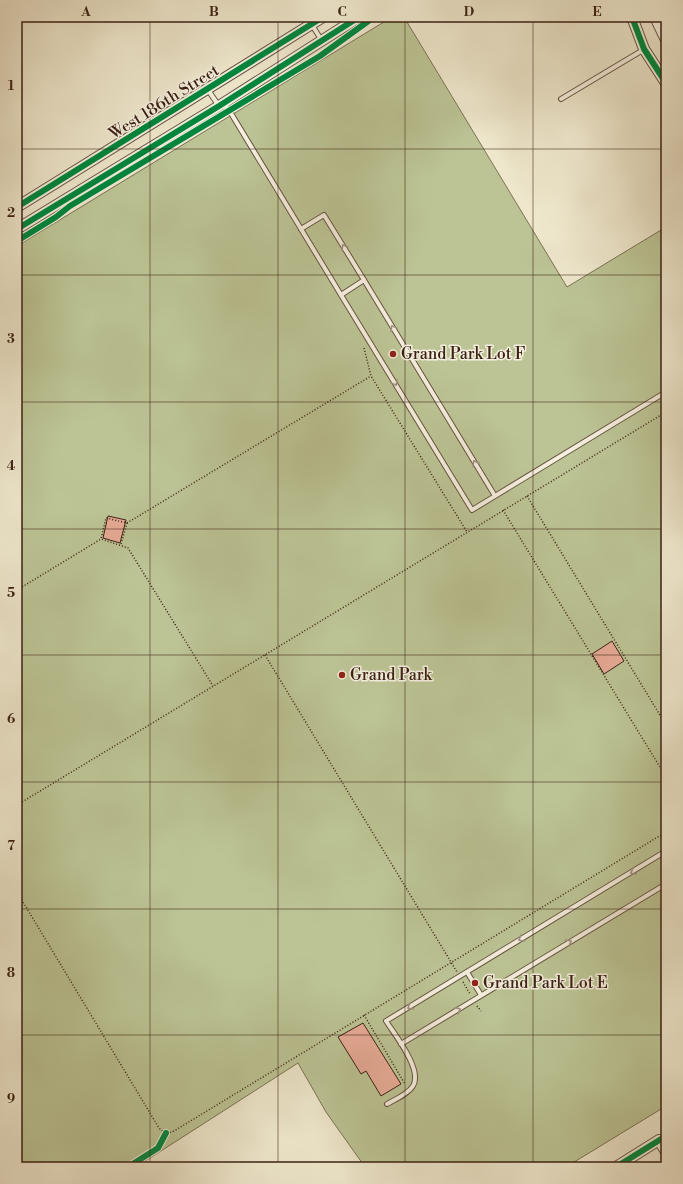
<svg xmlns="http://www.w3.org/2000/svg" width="683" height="1184" viewBox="0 0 683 1184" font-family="'Libre Bodoni',serif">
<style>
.green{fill:#bcc495;stroke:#7c7254}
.building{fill:#e8ab97;stroke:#3b2013}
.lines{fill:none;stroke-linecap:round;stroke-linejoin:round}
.service-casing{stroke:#685241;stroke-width:6}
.tertiary-casing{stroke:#685241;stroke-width:12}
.path{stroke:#3b2013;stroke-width:1.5;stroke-dasharray:1 2;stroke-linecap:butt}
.service{stroke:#f4efde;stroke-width:4}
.tertiary{stroke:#f4efde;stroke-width:10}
.cycleway-casing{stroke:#f4efde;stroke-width:8}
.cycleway{stroke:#00873e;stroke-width:6}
.oneway{stroke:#a19283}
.grid{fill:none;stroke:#3b2013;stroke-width:1;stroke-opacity:0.55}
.poi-dot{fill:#8f2418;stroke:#f4efde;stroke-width:1.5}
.labels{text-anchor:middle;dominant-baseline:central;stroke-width:3;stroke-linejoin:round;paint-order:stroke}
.street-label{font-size:16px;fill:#3b2013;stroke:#f4efde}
.poi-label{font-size:16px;fill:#3b2013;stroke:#f4efde;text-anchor:start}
.neatline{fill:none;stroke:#3b2013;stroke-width:1.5}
.grid-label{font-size:13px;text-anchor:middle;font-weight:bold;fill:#3b2013}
</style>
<rect width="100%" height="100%" fill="#eee7cc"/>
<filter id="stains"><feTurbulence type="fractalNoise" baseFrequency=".005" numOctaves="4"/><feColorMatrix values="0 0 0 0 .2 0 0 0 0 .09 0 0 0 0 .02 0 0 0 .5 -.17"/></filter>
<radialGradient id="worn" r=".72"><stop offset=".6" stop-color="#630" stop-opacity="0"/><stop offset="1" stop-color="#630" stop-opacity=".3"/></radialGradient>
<!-- green -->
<polygon class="green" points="392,17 400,17 407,22 567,287 666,227 666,1106 566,1167 365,1167 326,1112 298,1063 136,1167 17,1167 17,246"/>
<!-- building -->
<g class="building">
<polygon points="108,516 126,520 120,543 103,538"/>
<polygon points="612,641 624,661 604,674 592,654"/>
<polygon points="363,1023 401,1084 381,1096 366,1071 361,1074 338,1037"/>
</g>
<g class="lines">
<defs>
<g id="service">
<polyline points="312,25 322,41"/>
<polyline points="208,90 219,106 226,107 232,115 341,295"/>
<polyline points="561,99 643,50"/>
<polyline points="301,229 324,215 364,280"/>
<polyline points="495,496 364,280 341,295 472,510 495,496 666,392"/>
<polyline points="467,972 481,995"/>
<polyline points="401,1044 666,884"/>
<path d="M387,1104C396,1099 408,1094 413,1086C423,1070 395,1035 386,1021L666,851"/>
</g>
<g id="tertiary">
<polyline points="632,17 644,49 666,83"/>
<polyline points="655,17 666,40"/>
<polyline points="17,207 323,17"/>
<polyline points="17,229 219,106 359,17"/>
<polyline points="616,1167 659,1140 666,1152"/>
</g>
</defs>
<!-- service casing -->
<use href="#service" class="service-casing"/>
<!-- tertiary casing -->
<use href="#tertiary" class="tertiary-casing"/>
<!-- path -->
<g class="path">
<polyline points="364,348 371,376 467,532"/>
<polyline points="527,496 666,725"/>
<polyline points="503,510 666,777"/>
<polyline points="127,523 371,376"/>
<polyline points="121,544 127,523 106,518 101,539 128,548 213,686"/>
<polyline points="17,590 101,539"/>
<polyline points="265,655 457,972"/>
<polyline points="17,805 666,412"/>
<path d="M17,892L159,1128C164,1133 168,1134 174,1131L666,832"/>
<polyline points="463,982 470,994"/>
<polyline points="477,1006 481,1011"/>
<polyline points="364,1015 405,1084"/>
<polyline points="128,1167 158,1148 166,1133"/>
</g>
<!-- service -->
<use href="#service" class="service"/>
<!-- tertiary -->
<use href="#tertiary" class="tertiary"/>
<defs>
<g id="cycleway">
<polyline points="632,17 644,49 666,83"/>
<polyline points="17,207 323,17"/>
<polyline points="17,229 219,106 359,17"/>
<polyline points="17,241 56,217 70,206 320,56 374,17"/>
<polyline points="128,1167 158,1148 166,1133"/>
<polyline points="616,1167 666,1136"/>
</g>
</defs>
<!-- cycleway casing -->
<use href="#cycleway" class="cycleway-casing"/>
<!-- cycleway -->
<use href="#cycleway" class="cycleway"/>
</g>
<!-- one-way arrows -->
<defs><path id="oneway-chevron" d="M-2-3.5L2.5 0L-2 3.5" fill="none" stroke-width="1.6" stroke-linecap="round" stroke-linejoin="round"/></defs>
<g class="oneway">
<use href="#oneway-chevron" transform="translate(344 247) rotate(-121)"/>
<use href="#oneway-chevron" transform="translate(393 328) rotate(-121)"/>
<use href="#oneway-chevron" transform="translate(395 383) rotate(59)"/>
<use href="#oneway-chevron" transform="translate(475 463) rotate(-121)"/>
<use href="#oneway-chevron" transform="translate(633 872) rotate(149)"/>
<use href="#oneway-chevron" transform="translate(521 939) rotate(149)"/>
<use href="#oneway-chevron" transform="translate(569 942) rotate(-31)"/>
<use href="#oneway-chevron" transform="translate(410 1007) rotate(149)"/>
<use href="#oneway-chevron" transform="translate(458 1010) rotate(-31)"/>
</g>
<!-- grid -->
<path class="grid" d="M150,17V1167M278,17V1167M405,17V1167M533,17V1167M17,149H666M17,275H666M17,402H666M17,529H666M17,655H666M17,782H666M17,909H666M17,1035H666"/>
<!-- markers -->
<g class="poi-dot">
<circle cx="393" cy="354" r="4"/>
<circle cx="342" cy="675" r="4"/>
<circle cx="475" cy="983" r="4"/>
</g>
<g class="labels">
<!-- street labels -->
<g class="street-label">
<text transform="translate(164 102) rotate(-32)">West 186th Street</text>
</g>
<!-- poi labels -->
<g class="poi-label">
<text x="401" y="354">Grand Park Lot F</text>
<text x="350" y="675">Grand Park</text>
<text x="483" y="983">Grand Park Lot E</text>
</g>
</g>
<!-- margin -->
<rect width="683" height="1184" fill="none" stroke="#eee7cc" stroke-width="44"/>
<rect x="22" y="22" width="639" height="1140" class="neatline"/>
<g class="grid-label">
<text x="86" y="16">A</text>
<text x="214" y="16">B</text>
<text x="342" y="16">C</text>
<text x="469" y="16">D</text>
<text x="597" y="16">E</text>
<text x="11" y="90">1</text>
<text x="11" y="217">2</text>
<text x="11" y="343">3</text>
<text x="11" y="470">4</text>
<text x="11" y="597">5</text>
<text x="11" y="723">6</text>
<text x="11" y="850">7</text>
<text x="11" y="977">8</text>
<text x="11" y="1103">9</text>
</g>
<rect width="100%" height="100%" filter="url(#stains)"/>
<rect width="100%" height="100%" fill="url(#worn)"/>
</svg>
